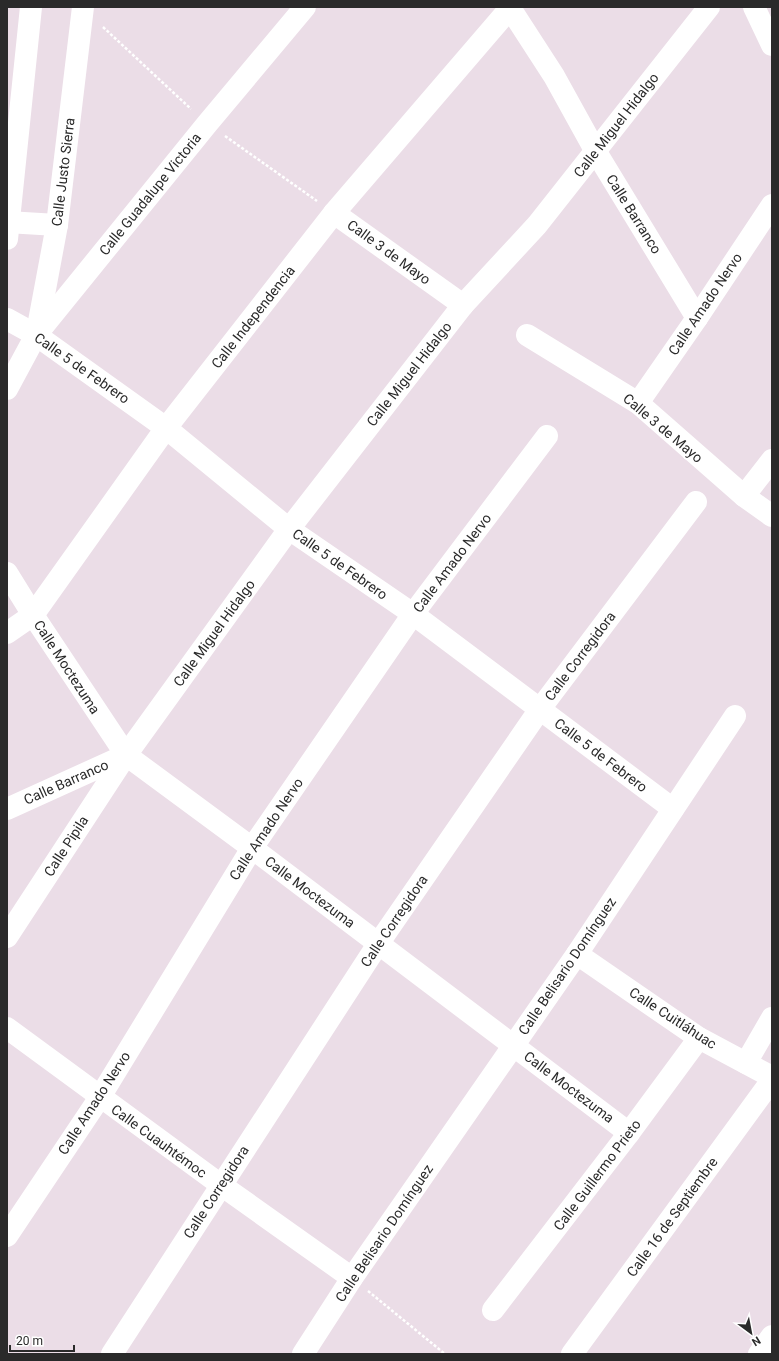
<svg xmlns="http://www.w3.org/2000/svg" width="779" height="1361" viewBox="0 0 779 1361" font-family="Roboto,sans-serif">
<style>
.lines{fill:none;stroke-linecap:round;stroke-linejoin:round}
.path{stroke:#fff;stroke-width:2.5;stroke-dasharray:3 2;stroke-linecap:butt}
.minor{stroke:#fff;stroke-width:22}
.labels{text-anchor:middle;dominant-baseline:central;stroke-width:3.5;stroke-linejoin:round;paint-order:stroke}
.street-label{font-size:14px;fill:#2a2a2a;stroke:#fff}
</style>
<rect width="100%" height="100%" fill="#ebdde7"/>
<g class="lines">
<!-- path -->
<g class="path">
<polyline points="103,27 191,109"/>
<polyline points="225,136 317,201"/>
<polyline points="368,1291 445,1354"/>
</g>
<!-- minor -->
<g class="minor">
<polyline points="754,7 772,45"/>
<polyline points="510,8 554,76 596,152 697,318"/>
<polyline points="334,213 463,305"/>
<polyline points="7,222 57,225"/>
<polyline points="7,239 31,7"/>
<polyline points="7,319 36,335 166,428 289,529 413,614 673,809"/>
<polyline points="37,332 57,225 83,7"/>
<polyline points="527,335 638,403 744,496 772,516"/>
<polyline points="7,389 36,335 207,124 305,7"/>
<polyline points="638,403 697,318 772,205"/>
<polyline points="744,496 772,460"/>
<polyline points="7,573 33,615 126,755 252,848 629,1133"/>
<polyline points="7,633 33,615 166,428 334,213 511,7"/>
<polyline points="7,809 126,755"/>
<polyline points="7,937 126,755 289,529 463,305 537,225 709,7"/>
<polyline points="577,954 699,1038 772,1077"/>
<polyline points="7,1028 221,1185 352,1278"/>
<polyline points="746,1063 772,1018"/>
<polyline points="7,1236 100,1097 252,848 413,614 547,436"/>
<polyline points="493,1310 629,1133 699,1038"/>
<polyline points="112,1354 378,944 540,709 696,502"/>
<polyline points="303,1354 352,1278 577,954 735,716"/>
<polyline points="572,1354 772,1080"/>
<polyline points="759,1354 772,1336"/>
</g>
</g>
<g class="labels">
<!-- street labels -->
<g class="street-label">
<text transform="translate(616 125) rotate(-52)">Calle Miguel Hidalgo</text>
<text transform="translate(63 172) rotate(-83)">Calle Justo Sierra</text>
<text transform="translate(150 194) rotate(-51)">Calle Guadalupe Victoria</text>
<text transform="translate(634 214) rotate(58)">Calle Barranco</text>
<text transform="translate(389 252) rotate(36)">Calle 3 de Mayo</text>
<text transform="translate(705 304) rotate(-56)">Calle Amado Nervo</text>
<text transform="translate(253 317) rotate(-52)">Calle Independencia</text>
<text transform="translate(82 368) rotate(35)">Calle 5 de Febrero</text>
<text transform="translate(409 374) rotate(-52)">Calle Miguel Hidalgo</text>
<text transform="translate(663 428) rotate(40)">Calle 3 de Mayo</text>
<text transform="translate(452 563) rotate(-53)">Calle Amado Nervo</text>
<text transform="translate(340 564) rotate(35)">Calle 5 de Febrero</text>
<text transform="translate(214 633) rotate(-54)">Calle Miguel Hidalgo</text>
<text transform="translate(580 656) rotate(-53)">Calle Corregidora</text>
<text transform="translate(67 667) rotate(57)">Calle Moctezuma</text>
<text transform="translate(601 755) rotate(37)">Calle 5 de Febrero</text>
<text transform="translate(66 782) rotate(-24)">Calle Barranco</text>
<text transform="translate(266 829) rotate(-56)">Calle Amado Nervo</text>
<text transform="translate(66 846) rotate(-57)">Calle Pipila</text>
<text transform="translate(310 892) rotate(37)">Calle Moctezuma</text>
<text transform="translate(394 921) rotate(-56)">Calle Corregidora</text>
<text transform="translate(567 966) rotate(-56)">Calle Belisario Domínguez</text>
<text transform="translate(673 1018) rotate(33)">Calle Cuitláhuac</text>
<text transform="translate(569 1087) rotate(37)">Calle Moctezuma</text>
<text transform="translate(94 1103) rotate(-57)">Calle Amado Nervo</text>
<text transform="translate(159 1141) rotate(36)">Calle Cuauhtémoc</text>
<text transform="translate(597 1175) rotate(-53)">Calle Guillermo Prieto</text>
<text transform="translate(216 1192) rotate(-57)">Calle Corregidora</text>
<text transform="translate(672 1217) rotate(-54)">Calle 16 de Septiembre</text>
<text transform="translate(384 1233) rotate(-56)">Calle Belisario Domínguez</text>
</g>
</g>
<!-- border -->
<rect width="779" height="1361" fill="none" stroke="#2a2a2a" stroke-width="16"/>
<!-- north arrow -->
<g transform="translate(751 1333) rotate(148)" stroke="#ffffff" stroke-width="3" paint-order="stroke">
<path d="M0-3L7 15L0 10L-7 15Z" fill="#2a2a2a"/>
<text y="-6" font-size="11" font-weight="bold" text-anchor="middle" fill="#2a2a2a">N</text>
</g>
<!-- scale -->
<path d="M10 1345v6h64v-6" fill="none" stroke="#2a2a2a" stroke-width="2"/>
<text x="16" y="1345" font-size="12" fill="#2a2a2a" stroke="#ffffff" stroke-width="3" paint-order="stroke">20 m</text>
</svg>
